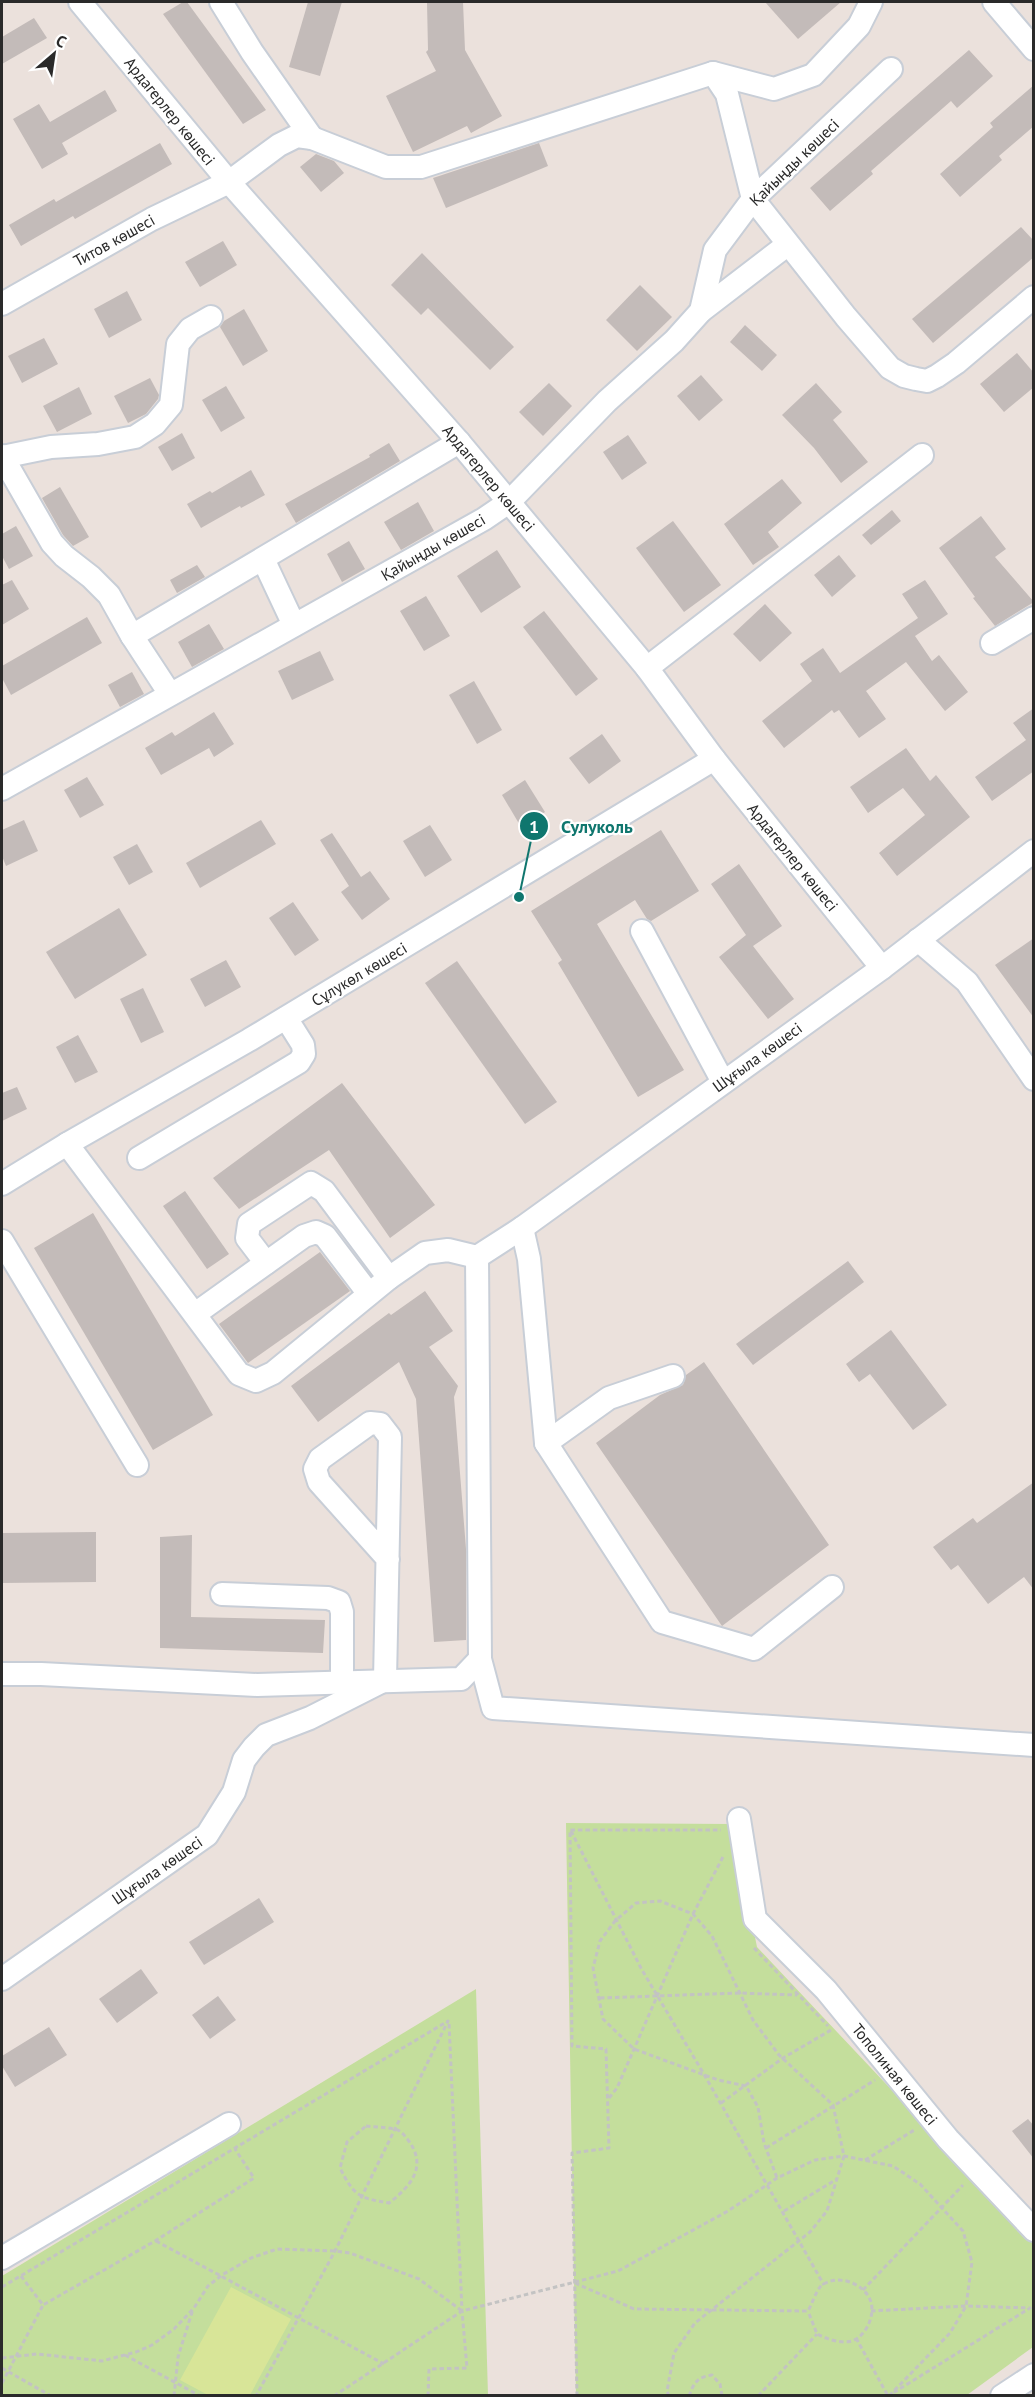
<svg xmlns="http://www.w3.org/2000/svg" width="1035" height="2397" viewBox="0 0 1035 2397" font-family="'PT Sans',sans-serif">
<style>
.green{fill:#c4de9c}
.pitch{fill:#d8e598}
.building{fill:#c3bbb9}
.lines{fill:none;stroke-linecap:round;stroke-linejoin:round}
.minor-casing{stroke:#c8ced7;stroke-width:26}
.path{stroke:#c3c3c3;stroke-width:3;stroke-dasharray:4.5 3;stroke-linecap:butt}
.minor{stroke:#fff;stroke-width:22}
.labels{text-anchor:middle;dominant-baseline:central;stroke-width:4.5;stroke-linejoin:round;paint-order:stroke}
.street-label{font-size:16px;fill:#2a2a2a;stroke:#fff}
.leader{fill:none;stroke:#0f766e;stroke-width:2}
.callout-dot{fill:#0f766e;stroke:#fff;stroke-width:2}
.mark-label{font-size:18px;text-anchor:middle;font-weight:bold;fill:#fff}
.callout-label{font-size:18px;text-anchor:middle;font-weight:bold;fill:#0f766e;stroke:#fff;stroke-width:4.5;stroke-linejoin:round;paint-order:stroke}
</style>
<rect width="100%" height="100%" fill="#ebe1dc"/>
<!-- green -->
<g class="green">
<polygon points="566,1823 732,1824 757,1947 1033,2240 1033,2347 967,2395 576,2395"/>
<polygon points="476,1989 488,2395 2,2396 2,2276"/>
</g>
<!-- pitch -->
<polygon class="pitch" points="231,2287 291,2319 250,2395 208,2395 180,2380"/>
<!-- building -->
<g class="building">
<polygon points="183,2 187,2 266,110 243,124 163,14"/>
<polygon points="308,2 342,2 320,76 289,67"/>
<polygon points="427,2 463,2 465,50 502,116 471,133 467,126 413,152 386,96 436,71 426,52 428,50"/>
<polygon points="765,2 841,2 798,39"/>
<polygon points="34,18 47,38 2,64 2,37"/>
<polygon points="969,50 993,76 957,108 951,101 871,171 873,174 830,211 810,188"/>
<polygon points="1034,85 1034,126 999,156 1002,160 960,197 940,174 993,127 990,123"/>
<polygon points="105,90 117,111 62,143 68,154 42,169 13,119 39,104 50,122"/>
<polygon points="160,143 172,164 75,219 73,216 21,246 9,225 54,199 56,202"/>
<polygon points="539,143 548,166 446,208 433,178"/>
<polygon points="316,154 334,161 344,173 321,192 300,167"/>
<polygon points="1021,227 1034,241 1034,257 933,343 912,319"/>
<polygon points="223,241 237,265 200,287 185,262"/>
<polygon points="422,253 514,347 490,370 428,308 421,315 391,285"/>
<polygon points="640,285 672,317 637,351 606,320"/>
<polygon points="127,291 142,320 109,338 94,309"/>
<polygon points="244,309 268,351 243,366 220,327 224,321"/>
<polygon points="745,325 777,355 762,371 730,342"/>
<polygon points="44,338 58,364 22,383 8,356"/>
<polygon points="1017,353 1034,373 1034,387 1004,412 980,384"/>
<polygon points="701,375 723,400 699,421 677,396"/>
<polygon points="150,378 159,395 158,399 146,414 128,423 114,396"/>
<polygon points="549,383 572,406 543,436 519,412"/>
<polygon points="816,383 842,412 833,420 868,462 841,483 814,448 782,415"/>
<polygon points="226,386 245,418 221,432 202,400"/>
<polygon points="79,387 92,414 57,432 43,406"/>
<polygon points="182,433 195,458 172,471 158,447"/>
<polygon points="628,435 647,463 622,480 603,452"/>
<polygon points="389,443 400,461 296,523 285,504 370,457 369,455"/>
<polygon points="251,470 265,495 241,508 240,506 201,528 187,504 210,491 212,493"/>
<polygon points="782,479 802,503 768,532 779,547 753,565 724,524"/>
<polygon points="60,487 89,537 73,546 63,535 42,498"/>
<polygon points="418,502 434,531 401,550 384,522"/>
<polygon points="892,510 901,521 871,545 862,535"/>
<polygon points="981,516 1006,549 995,557 1034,602 995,626 973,598 975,597 939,548"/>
<polygon points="673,521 721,585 684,612 636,548"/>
<polygon points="16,526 33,556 9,569 2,556 2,534"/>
<polygon points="349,541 365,569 342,582 327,554"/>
<polygon points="497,550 521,587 481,613 457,576"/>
<polygon points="839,555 856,576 832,597 814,575"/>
<polygon points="197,565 205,577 177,593 170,580"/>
<polygon points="12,580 29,609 2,625 2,585"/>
<polygon points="925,580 948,614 915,636 932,661 939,655 968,692 945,711 906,662 866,691 886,719 859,738 839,710 834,713 832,710 784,748 762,721 812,681 800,664 823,648 840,673 918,618 902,594"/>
<polygon points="426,596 450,636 424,651 400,611"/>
<polygon points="765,604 792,633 760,662 733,634"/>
<polygon points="544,611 598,679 576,696 523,627"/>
<polygon points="87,617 102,643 11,695 2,678 2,666"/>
<polygon points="209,624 224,649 192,667 178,642"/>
<polygon points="320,651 334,680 292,700 278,671"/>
<polygon points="132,672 144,694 120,707 108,685"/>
<polygon points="474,681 502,730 477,744 449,695"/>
<polygon points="1034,708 1034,771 992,801 975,777 1026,740 1013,723"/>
<polygon points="214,712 234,744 214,757 209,748 161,775 145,748 172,732 175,736"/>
<polygon points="602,734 621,761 589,784 569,758"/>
<polygon points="906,748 930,781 936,775 970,817 897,876 879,853 925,815 903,788 868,813 850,787"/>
<polygon points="87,777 104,805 80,818 64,790"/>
<polygon points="525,780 545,812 521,827 502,795"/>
<polygon points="24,820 38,851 6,866 2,856 2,830"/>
<polygon points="261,820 276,844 200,888 186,863"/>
<polygon points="430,825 452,860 425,877 403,841"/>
<polygon points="661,830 699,891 651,921 647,919 635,900 597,924 684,1070 638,1097 558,963 562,960 531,911"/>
<polygon points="332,833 361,877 370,871 390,899 362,920 341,892 349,886 320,840"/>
<polygon points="137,844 153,872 129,885 113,857"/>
<polygon points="739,864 782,926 753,946 794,999 768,1019 719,957 746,935 711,884"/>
<polygon points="293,902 319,940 295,956 269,918"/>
<polygon points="119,908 147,955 75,999 46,952"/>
<polygon points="1034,938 1034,1018 995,965"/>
<polygon points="226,960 241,987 205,1007 190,979"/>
<polygon points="457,961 557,1102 525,1124 425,983"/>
<polygon points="143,988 164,1032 141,1043 120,999"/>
<polygon points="78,1035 98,1072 75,1083 56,1047"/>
<polygon points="342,1083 435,1205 390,1238 329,1150 239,1209 213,1178"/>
<polygon points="17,1087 27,1109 2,1121 2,1093"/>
<polygon points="185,1191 229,1254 207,1269 163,1206"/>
<polygon points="93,1213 213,1415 153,1450 34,1248"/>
<polygon points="320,1252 350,1291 248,1363 219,1324"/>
<polygon points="848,1261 864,1282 753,1365 736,1344"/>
<polygon points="425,1291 453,1331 429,1347 458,1386 454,1397 466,1549 466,1640 434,1642 416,1399 399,1362 318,1422 291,1386 389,1313 391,1315"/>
<polygon points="891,1330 947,1405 913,1430 870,1374 859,1382 846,1364"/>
<polygon points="704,1362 829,1545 722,1626 596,1443 660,1395 683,1385 686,1375"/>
<polygon points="1034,1482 1034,1590 1024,1577 988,1604 958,1565 951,1570 933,1547 973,1518 977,1523"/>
<polygon points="96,1532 96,1582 2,1583 2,1533"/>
<polygon points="192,1535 191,1617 325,1620 323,1653 160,1648 160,1537"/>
<polygon points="259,1898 274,1922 204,1965 189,1942"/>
<polygon points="141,1969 158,1993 117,2023 99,1999"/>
<polygon points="218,1996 236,2020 210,2039 192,2015"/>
<polygon points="49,2027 67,2055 15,2087 2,2066 2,2056"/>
<polygon points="1028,2119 1034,2126 1034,2159 1012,2131"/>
</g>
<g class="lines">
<defs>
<g id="minor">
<polyline points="80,2 229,182 459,442 647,668 714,759 882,968"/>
<polyline points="221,2 252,52 312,138"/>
<polyline points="994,2 1034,49"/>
<polyline points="713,73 727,94 753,199 846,317 890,368 904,376 916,379 927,381 937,376 956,363 1034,297"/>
<polyline points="2,304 152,219 229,182 279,145 297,136 312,138 386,167 421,167 713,73 774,89 813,75 859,26 871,2"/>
<polyline points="701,311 787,245"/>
<polyline points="2,456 52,543 64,556 91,577 109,595 132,636"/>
<polyline points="2,457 51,447 98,444 135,437 155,424 171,405 178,344 190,329 211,317"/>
<polyline points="263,559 294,625"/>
<polyline points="992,643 1034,618"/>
<polyline points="647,668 922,455"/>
<polyline points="170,694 132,636 459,442"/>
<polyline points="2,789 484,519 509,502 607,401 674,341 701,311 715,250 753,199 891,69"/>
<polyline points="642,931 723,1082"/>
<polyline points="918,940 967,982 1034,1079"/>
<polyline points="67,1144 239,1374 256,1381 273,1373 389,1278 425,1253 448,1250 477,1257"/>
<polyline points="139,1158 299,1062 304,1054 303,1045 286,1018"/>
<polyline points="2,1184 67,1144 249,1040 714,759"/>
<polyline points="522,1228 529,1259 546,1443 662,1622 754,1649 832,1587"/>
<polyline points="2,1241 137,1465"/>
<polyline points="477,1257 480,1659 493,1708 1034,1745"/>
<polyline points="477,1257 522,1228 882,968 1034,851"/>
<polyline points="266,1263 247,1238 249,1224 311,1183 324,1191 389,1278"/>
<polyline points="195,1314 304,1236 316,1232 325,1236 369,1294"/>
<polyline points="546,1443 609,1398 673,1376"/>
<polyline points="222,1594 328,1598 339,1602 342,1612 342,1682"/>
<polyline points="2,1674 41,1674 257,1685 461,1679 480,1659"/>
<polyline points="385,1680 390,1437 380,1424 370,1423 320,1459 315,1469 319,1482 388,1559"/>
<polyline points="739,1819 755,1919 826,1990 948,2139 1034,2230"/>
<polyline points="2,1979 207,1835 234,1792 244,1760 254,1747 266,1735 310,1718 385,1680"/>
<polyline points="2,2258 229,2124"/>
<polyline points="1002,2396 1034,2375"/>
</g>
</defs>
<!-- minor casing -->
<use href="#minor" class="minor-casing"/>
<!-- path -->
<g class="path">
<polyline points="571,1831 642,1970 705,2076 824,2285"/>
<polyline points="754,1948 828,2026"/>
<polyline points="600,1998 739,1993 797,1995"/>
<polyline points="609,2098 617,2088 693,1914 724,1855"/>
<polyline points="721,2103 783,2058 831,2030"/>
<path d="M366,2126C375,2127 385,2127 394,2129C401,2130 404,2135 408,2140C428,2166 411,2186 389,2203C359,2198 354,2196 340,2168L347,2142Z"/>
<polyline points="766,2148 875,2080"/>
<polyline points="865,2160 916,2129"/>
<polyline points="784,2211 837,2179"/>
<polyline points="156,2241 384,2364"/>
<polyline points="21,2276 43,2305 155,2241 254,2178 235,2149"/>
<path d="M575,2283L634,2309L808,2311C812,2304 816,2291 821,2286C837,2273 865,2283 871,2302C875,2316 866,2336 852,2341C840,2344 827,2339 817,2334L808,2311"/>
<polyline points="2,2287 448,2021 335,2251 256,2396"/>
<polyline points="863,2290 963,2185"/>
<polyline points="871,2311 966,2306 1030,2308 893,2393"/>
<polyline points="856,2338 888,2396"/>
<polyline points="125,2355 200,2396"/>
<polyline points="2,2358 37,2354 102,2361 136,2352 152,2345 174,2329 194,2308 208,2286 222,2275 251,2258 277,2249 335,2251 350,2253 419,2279 462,2311"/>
<polyline points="2,2368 51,2396"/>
<polyline points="2,2383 43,2305"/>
<polyline points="174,2396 178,2357 193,2309"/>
<polyline points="334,2396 462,2311 618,2271 728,2211 777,2178 815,2160 844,2156 893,2166 920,2184 963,2231 972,2262 966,2306 950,2333 889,2396"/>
<polyline points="428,2396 429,2369 467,2368 462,2311 449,2023"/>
<polyline points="577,2396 572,2153 609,2148 606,2049 572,2046 570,1830 721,1830"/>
<polyline points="669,2396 667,2391 674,2353 695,2323 810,2232 827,2211 844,2156 833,2105 779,2055 753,2020 712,1936 693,1914 660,1901 636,1903 615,1921 600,1941 593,1968 603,2019 634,2049 718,2080 746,2086 758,2107 764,2143 777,2178"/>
<path d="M689,2396C694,2382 698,2377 712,2375L720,2384L722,2396"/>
<polyline points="758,2396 817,2334"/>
</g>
<!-- minor -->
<use href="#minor" class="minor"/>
</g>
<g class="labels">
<!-- street labels -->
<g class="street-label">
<text transform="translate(170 111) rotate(51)">Ардагерлер көшесі</text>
<text transform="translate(794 162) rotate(-44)">Қайыңды көшесі</text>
<text transform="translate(114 240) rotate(-29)">Титов көшесі</text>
<text transform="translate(489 478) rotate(50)">Ардагерлер көшесі</text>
<text transform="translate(433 547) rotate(-30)">Қайыңды көшесі</text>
<text transform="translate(793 857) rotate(51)">Ардагерлер көшесі</text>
<text transform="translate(359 974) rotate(-31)">Сұлукөл көшесі</text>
<text transform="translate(757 1057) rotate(-36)">Шұғыла көшесі</text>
<text transform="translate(157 1870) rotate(-35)">Шұғыла көшесі</text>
<text transform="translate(895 2074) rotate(51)">Тополиная көшесі</text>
</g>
</g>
<!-- callouts -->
<path class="leader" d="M519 897L534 826"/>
<g class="callout-dot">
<circle cx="519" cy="897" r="6"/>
<circle cx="534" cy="826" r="15"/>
</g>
<g class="mark-label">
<text x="534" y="833">1</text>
</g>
<g class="callout-label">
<text x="597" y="833">Сулуколь</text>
</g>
<!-- border -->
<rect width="1035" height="2397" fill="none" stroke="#2a2a2a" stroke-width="6"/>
<!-- north arrow -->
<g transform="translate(54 54) rotate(29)" stroke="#ffffff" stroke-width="4.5" paint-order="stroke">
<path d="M0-4.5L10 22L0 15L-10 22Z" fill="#2a2a2a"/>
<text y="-9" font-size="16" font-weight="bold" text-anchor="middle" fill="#2a2a2a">С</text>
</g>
</svg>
